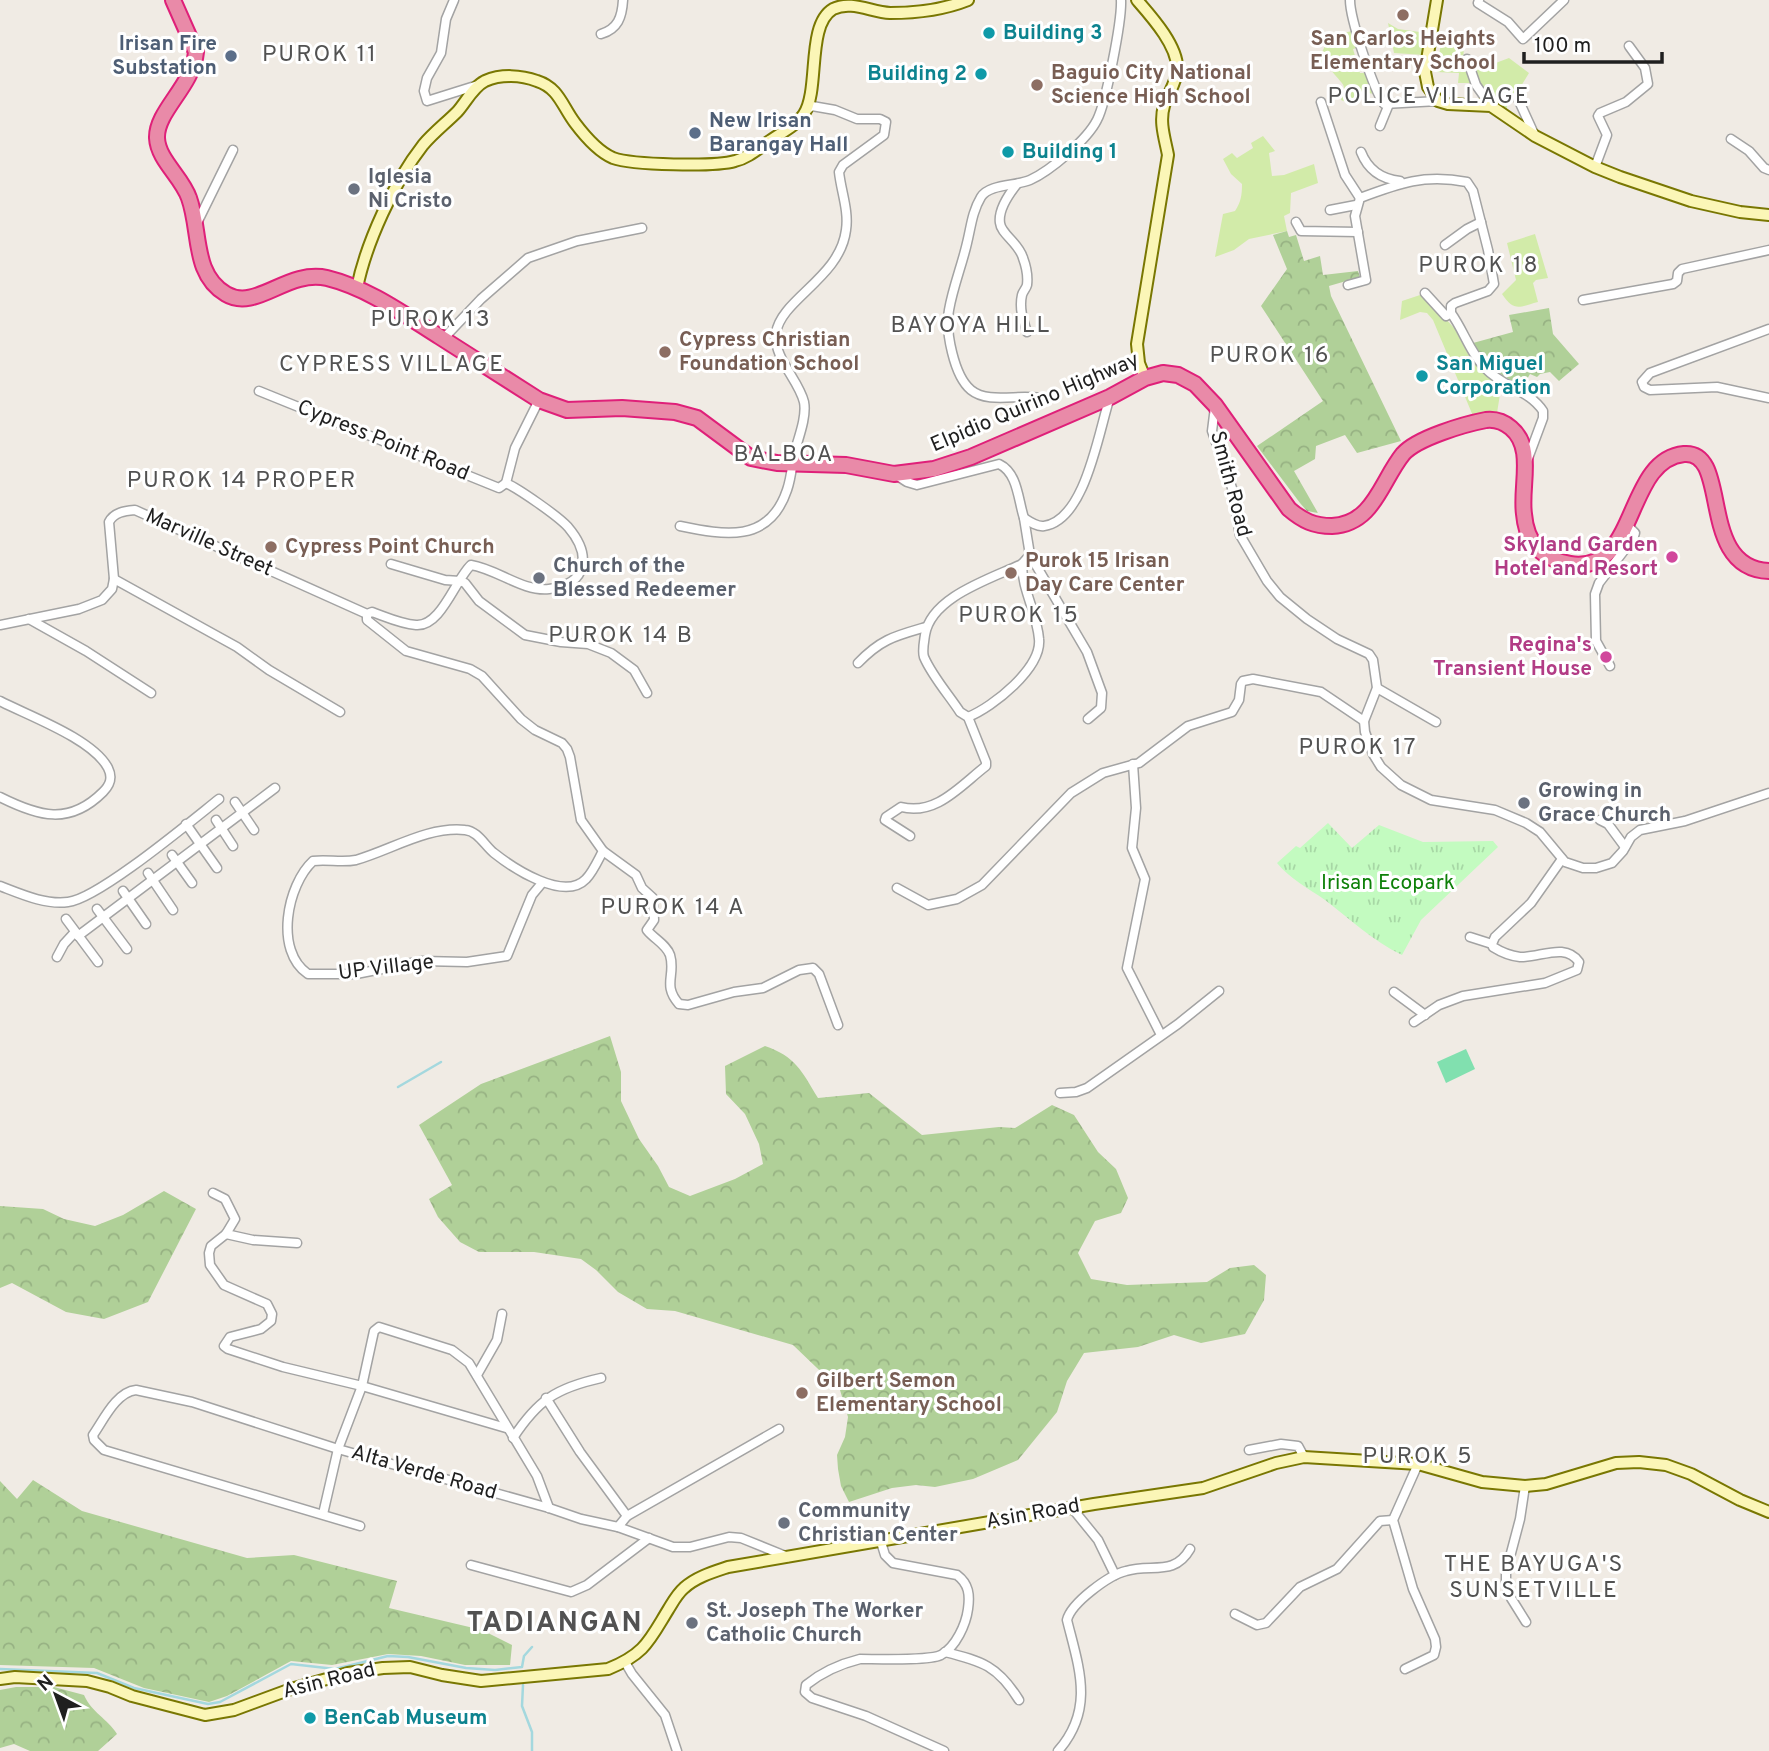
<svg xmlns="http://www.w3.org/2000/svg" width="1769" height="1751" viewBox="0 0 1769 1751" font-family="Overpass,sans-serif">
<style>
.grass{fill:#d2eba9}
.forest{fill:url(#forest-crowns)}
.park{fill:url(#park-tufts)}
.pitch{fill:#81e0af}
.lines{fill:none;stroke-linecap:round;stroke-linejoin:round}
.stream{stroke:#a4d8de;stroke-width:2.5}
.street-casing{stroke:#a3a3a3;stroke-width:11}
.secondary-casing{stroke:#797702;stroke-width:14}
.highway-casing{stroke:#df2079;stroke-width:18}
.street{stroke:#fff;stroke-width:8}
.secondary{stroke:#fbf6b7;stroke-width:10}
.highway{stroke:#e98aa8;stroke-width:14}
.education-dot{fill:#8d6e63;stroke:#fff;stroke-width:2.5}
.culture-dot{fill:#0f9aa8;stroke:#fff;stroke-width:2.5}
.service-dot{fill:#5c6f8a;stroke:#fff;stroke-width:2.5}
.worship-dot{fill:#6b7280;stroke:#fff;stroke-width:2.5}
.hotel-dot{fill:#d1479c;stroke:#fff;stroke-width:2.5}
.labels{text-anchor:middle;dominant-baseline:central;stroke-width:6;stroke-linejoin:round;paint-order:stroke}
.culture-label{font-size:21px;font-weight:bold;fill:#0d838f;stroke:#fff;text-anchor:start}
.education-label{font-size:21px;font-weight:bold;fill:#785e54;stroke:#fff;text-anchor:start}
.service-label{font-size:21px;font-weight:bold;fill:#4e5e75;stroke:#fff;text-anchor:end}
.worship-label{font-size:21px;font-weight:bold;fill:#5b616d;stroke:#fff;text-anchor:start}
.street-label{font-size:21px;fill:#1f1f1f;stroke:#fff}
.hotel-label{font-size:21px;font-weight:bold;fill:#b23c85;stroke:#fff;text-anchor:end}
.park-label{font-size:21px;fill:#0e8009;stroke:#fff}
.neighbourhood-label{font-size:23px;letter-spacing:2px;fill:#525252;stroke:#fff}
.district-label{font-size:28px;font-weight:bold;letter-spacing:2px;fill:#525252;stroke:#fff}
</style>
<defs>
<pattern id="forest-crowns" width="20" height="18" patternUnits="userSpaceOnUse" patternTransform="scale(1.75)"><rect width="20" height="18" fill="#b0d098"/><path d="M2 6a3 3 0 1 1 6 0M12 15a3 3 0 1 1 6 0" fill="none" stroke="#97b283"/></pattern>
<pattern id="park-tufts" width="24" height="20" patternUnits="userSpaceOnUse" patternTransform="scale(1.75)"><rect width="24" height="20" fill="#c3fbc0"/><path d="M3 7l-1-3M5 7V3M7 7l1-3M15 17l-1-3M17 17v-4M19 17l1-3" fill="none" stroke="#a7d7a5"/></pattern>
</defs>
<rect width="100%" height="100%" fill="#f0ebe4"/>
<!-- grass -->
<g class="grass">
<polygon points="1388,23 1398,29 1427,33 1424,55 1394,53"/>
<path d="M1355,30L1360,47L1353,49L1360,73H1369L1374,94L1358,91L1351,104L1341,100C1346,84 1345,87 1335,75C1329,68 1326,65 1318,60L1325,46L1340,44L1341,34Z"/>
<path d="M1442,38L1464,45C1463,63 1462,67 1473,83H1458L1459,73L1436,72Z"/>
<path d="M1509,58L1529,73L1518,91L1507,100V111C1489,101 1481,87 1473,68L1475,65L1492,59L1493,64Z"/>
<path d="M1263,136L1275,151L1269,153L1272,176L1284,175L1314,164L1318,183L1291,193L1290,213L1284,216L1287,231L1249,239L1234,250L1215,257L1223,214L1235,211C1241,202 1242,195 1242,184L1231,174L1223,159L1232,153L1237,158L1253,148L1251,143Z"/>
<path d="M1535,234L1548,278L1536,280L1533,283L1538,302C1519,307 1514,312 1502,294L1516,280L1507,243Z"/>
<polygon points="1423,294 1455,329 1471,360 1501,388 1497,413 1473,416 1433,320 1427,313 1420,312 1400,320 1402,301"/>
</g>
<!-- forest -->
<g class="forest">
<polygon points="1287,231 1289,237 1296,235 1304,261 1320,256 1323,275 1358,271 1360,277 1329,286 1331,296 1401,441 1357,453 1345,435 1316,446 1315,459 1294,471 1318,513 1307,511 1300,503 1257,446 1323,401 1261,306 1287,269 1273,235"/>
<path d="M1549,308L1553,334L1579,364L1559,381L1550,372L1540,374L1537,377L1530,374L1523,386C1501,376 1485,365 1473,343L1513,332L1509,315Z"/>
<path d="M610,1036L621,1072V1101L639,1139L658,1166L669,1187L690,1196L735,1179L763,1164L759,1144L745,1114L726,1094L725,1066L765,1046C796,1057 801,1070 818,1098L869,1093L922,1135L999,1127L1015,1128L1052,1105L1074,1115L1098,1152L1116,1169L1128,1198L1121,1213L1095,1221L1078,1253L1091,1279L1127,1285L1207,1282L1230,1268L1254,1265L1266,1275L1264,1300L1245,1334L1201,1343L1174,1335L1138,1347L1084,1353L1067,1381L1057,1412L1018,1460L973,1479L935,1487L916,1485L892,1488L849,1502L841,1486L838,1469L837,1455L845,1437L848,1417L840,1390L793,1345L675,1311L647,1309L618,1292L596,1270L581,1259L534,1252H479L460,1242L438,1217L429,1199L452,1185L419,1125L481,1084Z"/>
<polygon points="164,1191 196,1209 148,1302 104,1319 66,1312 12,1283 0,1288 0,1206 43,1209 64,1219 95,1226 123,1215"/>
<polygon points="33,1480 82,1511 247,1558 294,1555 397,1581 389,1608 482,1630 512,1645 510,1665 465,1665 421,1656 388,1654 332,1665 291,1661 227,1696 209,1702 144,1688 94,1668 0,1665 0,1481 17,1499"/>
<path d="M16,1687H54L84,1695C92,1713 107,1718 117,1734L98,1751H30L14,1744L0,1748V1690Z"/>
</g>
<!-- park -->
<path class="park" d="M1328,823L1352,848L1379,825L1423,842L1493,841L1498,847L1421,920L1402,955C1373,941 1351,920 1325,900C1308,888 1290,879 1277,863L1296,846L1300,848Z"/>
<!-- pitch -->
<polygon class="pitch" points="1466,1049 1475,1069 1446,1083 1437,1062"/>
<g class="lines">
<!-- stream -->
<g class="stream">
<polyline points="398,1087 441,1062"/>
<polyline points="0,1669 97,1673 134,1688 208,1704 220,1702 291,1664 335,1669 388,1656 408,1657 466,1668 495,1670 522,1667 524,1656 532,1647"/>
<polyline points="523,1685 522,1706 532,1732 532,1751"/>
</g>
<defs>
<g id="street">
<polyline points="454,0 446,19 441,53 427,78 424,91 427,101 478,85"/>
<path d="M1350,0C1350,19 1373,88 1384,104L1438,101"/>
<polyline points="1479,0 1478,3 1508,22 1523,39 1564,0"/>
<path d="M601,34C618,29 622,17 623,0"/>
<polyline points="1467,59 1476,85 1491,106"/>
<polyline points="1519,101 1535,136"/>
<polyline points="1321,102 1345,175 1360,198"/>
<polyline points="1380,126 1389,104"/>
<polyline points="1731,139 1749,151 1764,168 1769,170"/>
<path d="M1361,152C1368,170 1381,179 1400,181"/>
<polyline points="1595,167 1607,135 1598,116 1600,113 1626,102 1648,84 1645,68 1629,46"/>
<path d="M1017,184C1009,194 998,210 1000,223C1001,234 1019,243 1023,258C1026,266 1028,277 1027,285C1026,289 1023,291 1022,295C1019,308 1023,320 1027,332"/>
<polyline points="1330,210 1356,205"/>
<polyline points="1296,222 1301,231 1358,232"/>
<polyline points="197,223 233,150"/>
<polyline points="1445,245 1467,229 1481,222"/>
<path d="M1348,285L1366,280L1355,216L1360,198C1400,183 1424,174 1467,182L1473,191L1488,250L1494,284L1488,291L1455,303L1451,306V313C1464,331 1470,353 1486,369C1503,387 1529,390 1543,411V418L1527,461"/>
<polyline points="1425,293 1446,316 1451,313"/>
<polyline points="1583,300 1673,284 1677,281 1678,273 1682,269 1769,250"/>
<polyline points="1769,329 1650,373 1642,382 1644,387 1650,390 1717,387 1769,398"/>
<polyline points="443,339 481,299 528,258 577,241 642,228"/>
<polyline points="259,391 499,488 506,483"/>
<path d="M1039,398C1018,394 988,404 971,390C954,376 945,331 949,310C953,287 962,265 967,243C971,227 972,212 981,197C989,184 1016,186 1030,180C1050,171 1087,140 1097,120C1106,103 1122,20 1121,0"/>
<polyline points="1215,407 1212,431 1232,488 1240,535 1267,581 1280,597 1307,619 1337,639 1369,654 1373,660 1377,688 1364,721 1365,732 1373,754 1381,767 1401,785 1431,800 1495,810 1526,823 1540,832 1565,862 1583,868 1596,868 1612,863 1623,851 1631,837 1640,830 1685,821 1769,793"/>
<path d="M896,475L907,482L917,485L999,464C1018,473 1018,500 1024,518C1030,522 1037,527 1044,526C1086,520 1099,429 1110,397"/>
<polyline points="1024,518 1030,555 1087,652 1102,693 1101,708 1088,719"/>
<path d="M680,526C724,535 769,544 787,490C791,479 792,466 794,454C798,439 807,417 804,402C799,380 773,358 776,333C781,299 840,278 846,230C849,211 841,191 839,172L843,165L884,135L886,122L880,119H857L835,110L812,106L806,111"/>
<polyline points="391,564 445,580 460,581 465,583 479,601 525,635 561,642 588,644 611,653 634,670 647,693"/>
<polyline points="114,579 237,647 269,670 340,712"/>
<path d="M367,614V620L406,651L470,669L482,676L521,719L535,730L562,743L567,749L570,757L581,820L603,851C598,860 593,872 586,879C564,902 513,868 494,853C485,846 478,831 465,830C428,826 391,850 356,860C341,863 328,859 313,861C287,885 274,951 308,974H356L422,961L467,962L507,956L532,895L542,883"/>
<polyline points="29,619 86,651 151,693"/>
<path d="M0,625L79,609L102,600L112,589L114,579L109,522C114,512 125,511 135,510L367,614L372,612C386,617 401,624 416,625C441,627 455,580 471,565C497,569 523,592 549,589C589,584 591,554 568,527C558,516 519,489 506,483L515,448L539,400"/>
<path d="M858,663C881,639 895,636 926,627"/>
<polyline points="1610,666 1596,641 1595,594 1599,583 1633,539 1635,533 1627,525"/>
<polyline points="1377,688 1436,722"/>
<path d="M0,701C29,716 93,739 108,768C113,778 110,785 103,792C69,826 38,816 0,797"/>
<path d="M968,717C993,707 1042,668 1039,639C1037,613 1022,590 1022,564"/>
<polyline points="1133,764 1136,808 1132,848 1145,879 1127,968 1161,1035"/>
<polyline points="235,802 254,830"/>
<polyline points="216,820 233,846"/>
<polyline points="1600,820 1608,824 1625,847"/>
<polyline points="186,824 217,868"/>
<path d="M910,836L885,820L886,817L901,807C936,816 960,786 986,766V762L968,717L960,712C949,695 932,676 924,657C922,651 924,642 925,635C931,597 990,579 1022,564L1030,555"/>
<path d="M603,851L636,875L642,888L653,898L654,920L647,930C654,939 666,944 670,955C676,975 662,985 679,1004L688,1005L734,992L763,988L799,970L813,968L819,974L838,1025"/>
<polyline points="172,855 192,883"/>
<polyline points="148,873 173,910"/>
<path d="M0,886C21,894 45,905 68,902C98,899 191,821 219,799"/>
<polyline points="897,888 928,905 957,899 982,885 1071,793 1103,773 1139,763 1188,726 1232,712 1239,700 1241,684 1243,681 1253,679 1321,692 1364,721"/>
<polyline points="123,891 146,924"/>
<polyline points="97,909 127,949"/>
<polyline points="66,919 98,962"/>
<polyline points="78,936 275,788"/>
<polyline points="1470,937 1492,944"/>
<polyline points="57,957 64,944 75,932"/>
<polyline points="1394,992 1425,1015"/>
<path d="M1414,1022L1439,1005L1463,996L1545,983L1577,970L1579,962C1565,942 1540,958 1520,957C1511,956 1501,952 1493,947L1492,944L1495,937L1531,903L1562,859"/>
<polyline points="1060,1093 1076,1092 1087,1088 1178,1024 1219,991"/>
<polyline points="213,1193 225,1199 235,1219 226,1234 211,1246 209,1253 210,1265 224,1285 267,1304 272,1314 271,1321 261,1329 230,1337 224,1346 228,1349 283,1367 362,1386 506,1428"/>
<polyline points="226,1234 253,1240 297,1243"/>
<polyline points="477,1375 497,1340 502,1314"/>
<polyline points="546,1398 580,1452 627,1516"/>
<path d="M513,1438C538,1400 556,1388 601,1378"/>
<polyline points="1249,1450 1281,1444 1298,1446 1304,1457"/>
<polyline points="1525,1486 1520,1519 1506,1572 1506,1584 1511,1598 1526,1622"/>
<polyline points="1072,1508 1098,1540 1115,1575"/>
<polyline points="323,1514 338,1449 362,1386 374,1331 379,1327 452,1350 469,1363 537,1476 549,1508"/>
<path d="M360,1526L104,1450L94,1440L93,1435C103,1421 116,1392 136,1390L192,1402L338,1449L549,1508L581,1519L618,1527L673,1547H690L729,1537L741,1538L788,1557"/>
<polyline points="618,1527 627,1516 779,1429"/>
<path d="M881,1542L885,1555L893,1563L957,1575C969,1584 970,1595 968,1609C966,1624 956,1647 941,1655C928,1661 878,1659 860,1659C840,1664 822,1672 806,1685L805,1692L812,1698L866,1716L944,1751"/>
<polyline points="471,1565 571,1592 587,1585 649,1538"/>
<polyline points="1235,1614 1257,1625 1266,1623 1300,1587 1337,1569 1380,1521 1393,1520"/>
<path d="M945,1652C982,1661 998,1666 1019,1700"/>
<polyline points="625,1662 632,1674 665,1715 677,1751"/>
<polyline points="1405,1669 1434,1655 1436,1647 1435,1639 1413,1589 1393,1520 1418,1464"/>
<path d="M1058,1751C1095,1709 1079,1668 1067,1620C1071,1603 1109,1575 1126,1571C1151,1563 1174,1577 1190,1549"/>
</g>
<g id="secondary">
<path d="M1137,0C1151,16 1179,47 1177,70C1177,82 1167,95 1164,106C1159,122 1165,139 1168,155L1137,344L1139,363L1145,378"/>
<polyline points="1437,0 1425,72 1428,87 1438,101 1448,104 1491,106 1535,136 1595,167 1620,177 1691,201 1740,212 1769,215"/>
<path d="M357,288C366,243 394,182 423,145C433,133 446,123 457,112C466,102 473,87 485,81C501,74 521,75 537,81C559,88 562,106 575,123C584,135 599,152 613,158C632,165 715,167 735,161C748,158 759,148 771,140C781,133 797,125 804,114C820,89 806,25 833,9C851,0 871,12 890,13C917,13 943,10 968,0"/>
<path d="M0,1679L15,1677L87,1681L110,1687L132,1696L205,1715L234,1710L291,1689L348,1673L383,1668L410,1667L442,1675L481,1681L608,1669C645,1654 649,1641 668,1610C673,1602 677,1594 684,1588C696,1577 713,1572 728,1567L1094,1504L1203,1488L1276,1463L1304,1457L1418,1464L1482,1482L1525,1486L1546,1484L1616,1463L1639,1462L1666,1465L1691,1474L1740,1500L1769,1512"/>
</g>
<path id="highway" d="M173,0L196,52C193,86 156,111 157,138C158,160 182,177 189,198C201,231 192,274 226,294C256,312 287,269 327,278C368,288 405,315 440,337C473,358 506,379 539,400L567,410L622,408L675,412L697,418L751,458L777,463L846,465L894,474L934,469L971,457L1110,397L1145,378L1163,373L1178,375L1195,384L1215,405L1289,509C1303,521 1314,526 1332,526C1374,524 1381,481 1403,454C1417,438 1465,424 1486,420C1495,419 1504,422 1511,428C1535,448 1520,486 1524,514C1525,526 1529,539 1537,548C1545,556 1558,562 1570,564C1639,575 1624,460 1684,454C1732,450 1696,568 1769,571"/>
</defs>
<!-- street casing -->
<use href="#street" class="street-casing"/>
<!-- secondary casing -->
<use href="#secondary" class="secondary-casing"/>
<!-- highway casing -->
<use href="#highway" class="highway-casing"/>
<!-- street -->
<use href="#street" class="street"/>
<!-- secondary -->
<use href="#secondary" class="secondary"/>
<!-- highway -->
<use href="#highway" class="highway"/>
</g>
<!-- markers -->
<g class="education-dot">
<circle cx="1403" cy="15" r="7"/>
<circle cx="1037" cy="85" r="7"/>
<circle cx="665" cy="352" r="7"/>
<circle cx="271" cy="547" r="7"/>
<circle cx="1011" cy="573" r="7"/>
<circle cx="802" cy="1393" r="7"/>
</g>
<g class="culture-dot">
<circle cx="989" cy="33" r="7"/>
<circle cx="981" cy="74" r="7"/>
<circle cx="1008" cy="152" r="7"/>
<circle cx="1422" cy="376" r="7"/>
<circle cx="310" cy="1718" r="7"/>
</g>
<g class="service-dot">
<circle cx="231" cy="56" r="7"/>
<circle cx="695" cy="133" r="7"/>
</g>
<g class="worship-dot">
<circle cx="354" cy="189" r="7"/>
<circle cx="539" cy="578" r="7"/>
<circle cx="1524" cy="803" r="7"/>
<circle cx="784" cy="1523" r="7"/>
<circle cx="692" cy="1623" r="7"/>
</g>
<g class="hotel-dot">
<circle cx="1672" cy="557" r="7"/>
<circle cx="1606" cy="657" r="7"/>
</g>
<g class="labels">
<!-- culture labels -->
<g class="culture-label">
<text x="1003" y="33">Building 3</text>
<text x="967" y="74" text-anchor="end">Building 2</text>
<text x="1022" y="152">Building 1</text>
<text x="1436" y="364">San Miguel<tspan x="1436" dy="24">Corporation</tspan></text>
<text x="324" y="1718">BenCab Museum</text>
</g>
<!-- education labels -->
<g class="education-label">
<text x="1403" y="39" text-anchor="middle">San Carlos Heights<tspan x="1403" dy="24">Elementary School</tspan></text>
<text x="1051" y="73">Baguio City National<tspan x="1051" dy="24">Science High School</tspan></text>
<text x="679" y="340">Cypress Christian<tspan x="679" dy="24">Foundation School</tspan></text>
<text x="285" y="547">Cypress Point Church</text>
<text x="1025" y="561">Purok 15 Irisan<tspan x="1025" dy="24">Day Care Center</tspan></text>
<text x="816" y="1381">Gilbert Semon<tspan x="816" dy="24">Elementary School</tspan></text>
</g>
<!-- service labels -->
<g class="service-label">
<text x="217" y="44">Irisan Fire<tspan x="217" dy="24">Substation</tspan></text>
<text x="709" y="121" text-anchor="start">New Irisan<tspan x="709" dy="24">Barangay Hall</tspan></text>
</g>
<!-- worship labels -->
<g class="worship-label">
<text x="368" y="177">Iglesia<tspan x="368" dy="24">Ni Cristo</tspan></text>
<text x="553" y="566">Church of the<tspan x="553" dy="24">Blessed Redeemer</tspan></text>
<text x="1538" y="791">Growing in<tspan x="1538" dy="24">Grace Church</tspan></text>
<text x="798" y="1511">Community<tspan x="798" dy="24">Christian Center</tspan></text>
<text x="706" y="1611">St. Joseph The Worker<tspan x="706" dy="24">Catholic Church</tspan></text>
</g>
<!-- street labels -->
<g class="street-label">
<text transform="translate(1035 403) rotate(-23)">Elpidio Quirino Highway</text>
<text transform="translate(383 441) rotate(22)">Cypress Point Road</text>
<text transform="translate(1230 484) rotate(75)">Smith Road</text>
<text transform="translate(209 543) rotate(24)">Marville Street</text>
<text transform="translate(386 968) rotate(-7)">UP Village</text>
<text transform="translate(424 1473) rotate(16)">Alta Verde Road</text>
<text transform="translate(1033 1514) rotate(-10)">Asin Road</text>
<text transform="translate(329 1681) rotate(-14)">Asin Road</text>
</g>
<!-- hotel labels -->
<g class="hotel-label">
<text x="1658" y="545">Skyland Garden<tspan x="1658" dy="24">Hotel and Resort</tspan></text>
<text x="1592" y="645">Regina's<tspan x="1592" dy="24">Transient House</tspan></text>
</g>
<!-- park labels -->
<g class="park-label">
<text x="1388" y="883">Irisan Ecopark</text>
</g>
<!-- neighbourhood labels -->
<g class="neighbourhood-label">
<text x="320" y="55">PUROK 11</text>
<text x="1429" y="97">POLICE VILLAGE</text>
<text x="1479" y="266">PUROK 18</text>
<text x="431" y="320">PUROK 13</text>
<text x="971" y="326">BAYOYA HILL</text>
<text x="1270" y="356">PUROK 16</text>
<text x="392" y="365">CYPRESS VILLAGE</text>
<text x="784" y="455">BALBOA</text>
<text x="242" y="481">PUROK 14 PROPER</text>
<text x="1019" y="616">PUROK 15</text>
<text x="621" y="636">PUROK 14 B</text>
<text x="1358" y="748">PUROK 17</text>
<text x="673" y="908">PUROK 14 A</text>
<text x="1418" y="1457">PUROK 5</text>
<text x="1534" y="1565">THE BAYUGA'S<tspan x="1534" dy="26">SUNSETVILLE</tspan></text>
</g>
<!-- district labels -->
<g class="district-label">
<text x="555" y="1624">TADIANGAN</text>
</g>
</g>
<!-- north arrow -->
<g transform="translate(56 1695) rotate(319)" stroke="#ffffff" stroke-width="5" paint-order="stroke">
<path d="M0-5L12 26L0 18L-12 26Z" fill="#1f1f1f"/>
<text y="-10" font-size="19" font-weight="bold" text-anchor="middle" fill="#1f1f1f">N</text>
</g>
<!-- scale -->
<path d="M1524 52v10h138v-10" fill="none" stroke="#1f1f1f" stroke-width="3.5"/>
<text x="1534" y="52" font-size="21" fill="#1f1f1f" stroke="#ffffff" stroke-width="5" paint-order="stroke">100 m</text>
</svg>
